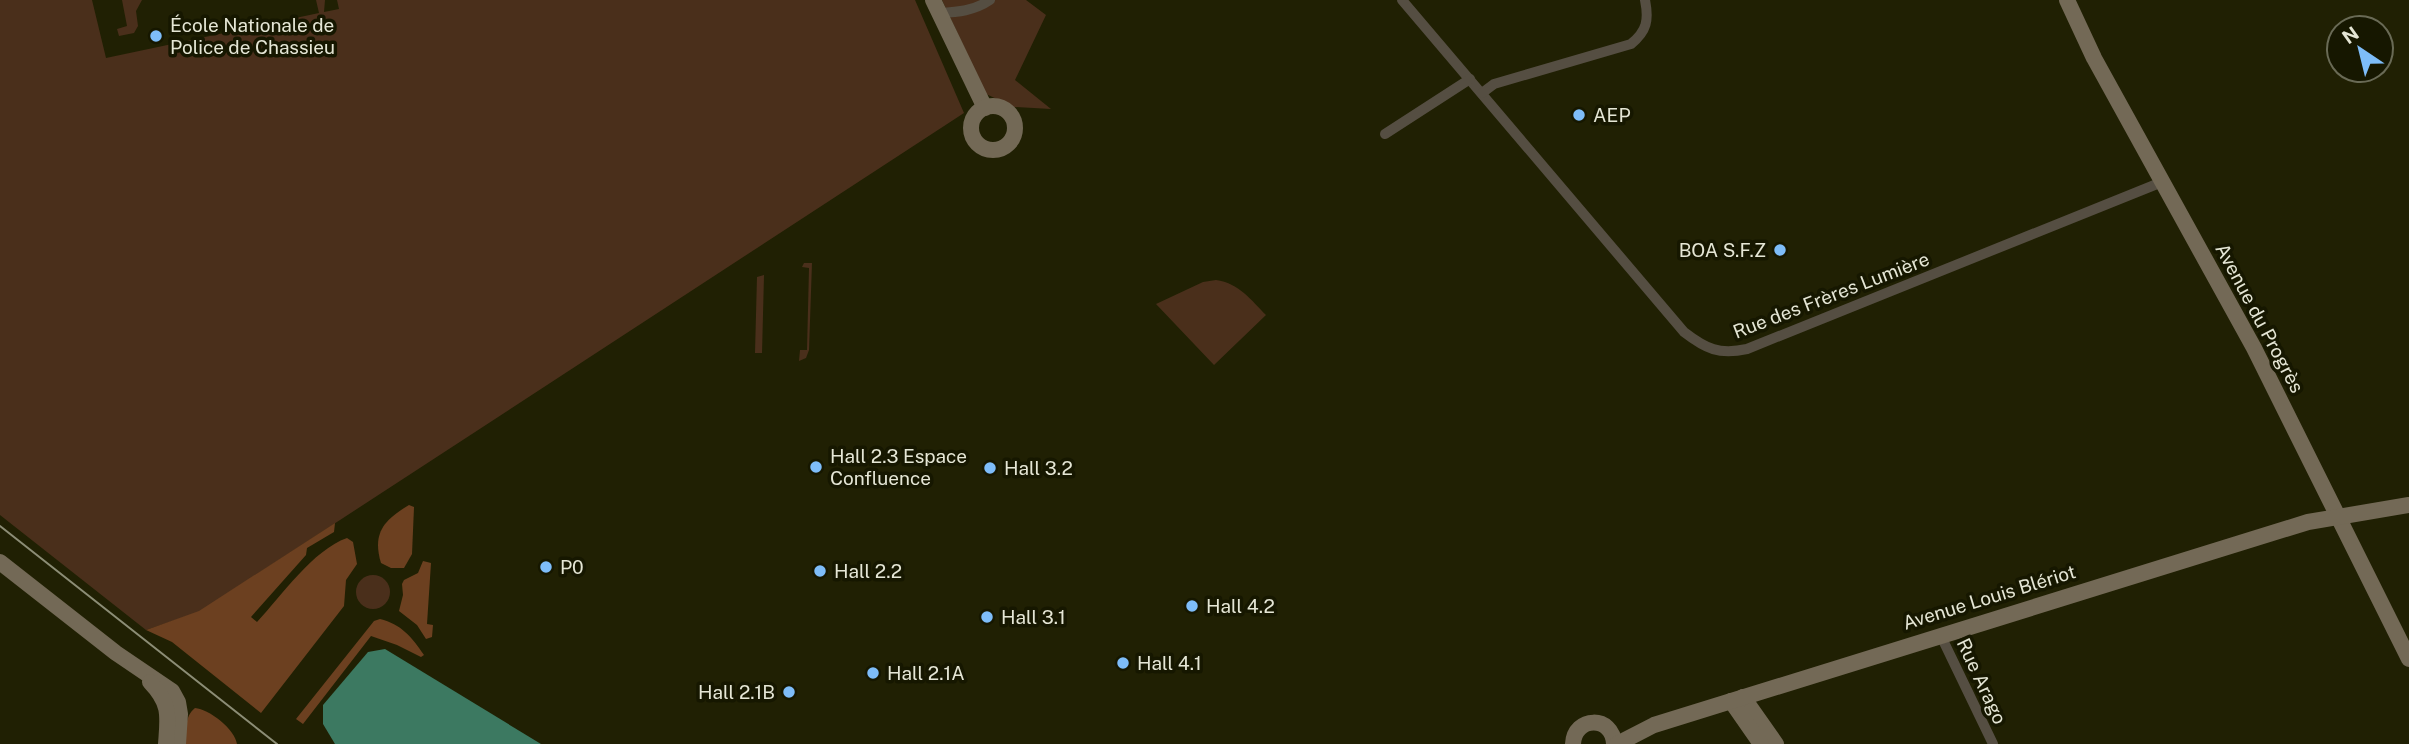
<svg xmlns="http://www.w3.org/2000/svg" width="2409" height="744" viewBox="0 0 2409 744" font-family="'Public Sans',sans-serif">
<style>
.green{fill:#4a2f1b}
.forest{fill:#6c4020}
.water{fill:#3c7961}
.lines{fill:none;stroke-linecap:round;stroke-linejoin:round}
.street{stroke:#554e42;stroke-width:10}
.secondary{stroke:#736956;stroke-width:16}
.tram{stroke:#8c8d76;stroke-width:2}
.poi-dot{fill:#7ebdf9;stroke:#161700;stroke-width:2.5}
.labels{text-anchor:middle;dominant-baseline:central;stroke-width:7;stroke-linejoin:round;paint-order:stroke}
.poi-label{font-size:19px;fill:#e5e6d5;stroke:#161700;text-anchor:start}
.street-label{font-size:19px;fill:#e5e6d5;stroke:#161700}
</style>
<rect width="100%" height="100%" fill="#202003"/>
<!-- green -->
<g class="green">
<polygon points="0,0 92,0 106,58 319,13 316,0 325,0 324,12 339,9 337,0 915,0 964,113 199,612 146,630 0,515"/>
<polygon points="122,0 142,0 136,11 138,26 134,33 119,36 117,29 127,26"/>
<polygon points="942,0 1026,0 1046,15 1015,80 1051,109 1014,107 986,94"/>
<polygon points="804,263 812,263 809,350 806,358 799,361 800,350 807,350 809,268 802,267"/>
<polygon points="764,275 762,353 755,353 757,277"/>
<path d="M1216,280C1239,283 1251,300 1266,315L1214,365L1156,304L1203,282Z"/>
<circle cx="373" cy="592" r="17"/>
</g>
<!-- forest -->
<g class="forest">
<path d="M409,505L414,507L412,554L404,568H391L381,563C372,533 384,520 409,505Z"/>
<path d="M335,523L334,532L307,548L306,555L251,617L257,622C282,595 313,550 347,538L353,542L357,564L346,580L344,606L261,713L172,642L146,630L199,611Z"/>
<polygon points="423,561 431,563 427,624 433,625 432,637 426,639 417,625 399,611 403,595 402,584 404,580 418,573"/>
<path d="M380,619C401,624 412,637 424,655L421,657L397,645L371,636L303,724L296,719L374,621Z"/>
<path d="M195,708C209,709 235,729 237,744H186C186,731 184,717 195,708Z"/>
</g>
<!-- water -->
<polygon class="water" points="385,649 541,744 335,744 323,724 323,705 368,652"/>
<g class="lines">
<!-- street -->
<g class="street">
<path d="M1402,0L1684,332C1706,349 1719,355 1747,349L2162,182"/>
<path d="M939,13C958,12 974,11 990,0"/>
<path d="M1482,93L1494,84L1631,44C1647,31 1649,20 1645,0"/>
<polyline points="1385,134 1470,79"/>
<polyline points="1940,634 1993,744"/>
</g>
<!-- secondary -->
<g class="secondary">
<polyline points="933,0 985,108"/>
<polyline points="2067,0 2094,58 2254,348 2409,659"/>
<circle cx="993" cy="128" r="22"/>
<polyline points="0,562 116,653 172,691 178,702 180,714 178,744"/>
<path d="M150,682C171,704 168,716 166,744"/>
<polyline points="1743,697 1776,744"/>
<polyline points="1731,701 1761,744"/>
<path d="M1573,744C1574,716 1613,715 1614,744"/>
<polyline points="1617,744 1654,725 2308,522 2409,505"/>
</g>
<!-- tram -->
<polyline class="tram" points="0,526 277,744"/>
</g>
<!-- markers -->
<g class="poi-dot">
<circle cx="156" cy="36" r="7"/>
<circle cx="1579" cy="115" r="7"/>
<circle cx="1780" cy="250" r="7"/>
<circle cx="816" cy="467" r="7"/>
<circle cx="990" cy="468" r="7"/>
<circle cx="546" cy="567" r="7"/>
<circle cx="820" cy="571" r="7"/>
<circle cx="1192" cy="606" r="7"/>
<circle cx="987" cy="617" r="7"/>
<circle cx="1123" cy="663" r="7"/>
<circle cx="873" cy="673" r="7"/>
<circle cx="789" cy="692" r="7"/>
</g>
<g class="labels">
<!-- poi labels -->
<g class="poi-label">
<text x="170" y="25">École Nationale de<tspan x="170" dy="22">Police de Chassieu</tspan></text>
<text x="1593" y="115">AEP</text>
<text x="1766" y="250" text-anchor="end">BOA S.F.Z</text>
<text x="830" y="456">Hall 2.3 Espace<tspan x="830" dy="22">Confluence</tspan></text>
<text x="1004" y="468">Hall 3.2</text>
<text x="560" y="567">P0</text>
<text x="834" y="571">Hall 2.2</text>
<text x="1206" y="606">Hall 4.2</text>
<text x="1001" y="617">Hall 3.1</text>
<text x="1137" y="663">Hall 4.1</text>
<text x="887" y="673">Hall 2.1A</text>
<text x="775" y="692" text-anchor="end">Hall 2.1B</text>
</g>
<!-- street labels -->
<g class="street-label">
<text transform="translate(1831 295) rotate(-21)">Rue des Frères Lumière</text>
<text transform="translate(2260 318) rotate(62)">Avenue du Progrès</text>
<text transform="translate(1989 597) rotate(-17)">Avenue Louis Blériot</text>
<text transform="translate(1982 681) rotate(65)">Rue Arago</text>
</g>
</g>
<!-- north arrow -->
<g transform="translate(2360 49) rotate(325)"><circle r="33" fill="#161700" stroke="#696a55" stroke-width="2"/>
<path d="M0-5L12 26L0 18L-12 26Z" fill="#7ebdf9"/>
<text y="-10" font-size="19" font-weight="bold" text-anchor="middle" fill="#e5e6d5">N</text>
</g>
</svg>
